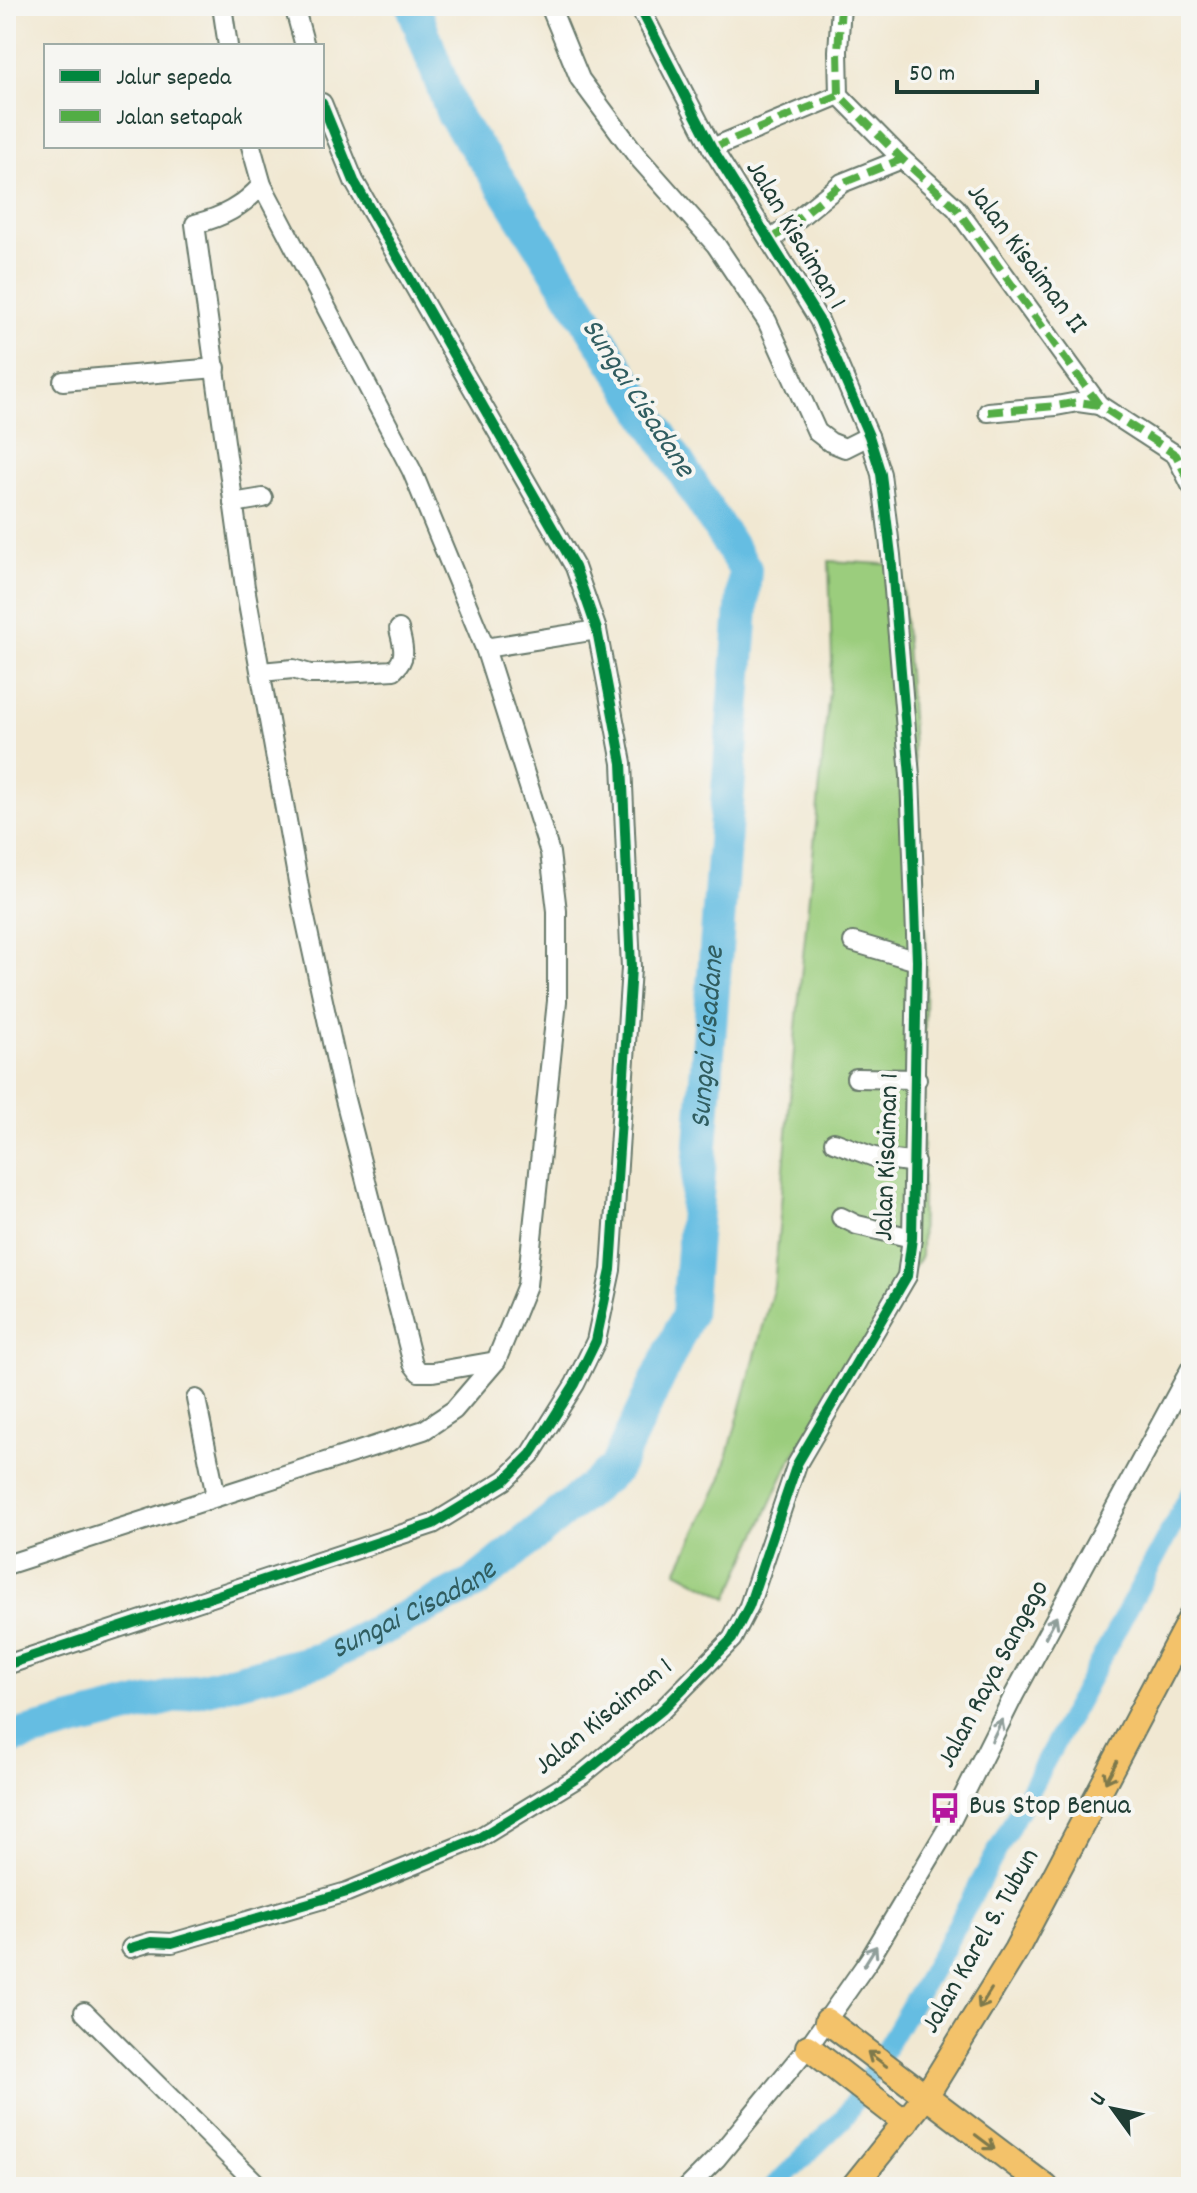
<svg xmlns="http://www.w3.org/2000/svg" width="1197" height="2193" viewBox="0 0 1197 2193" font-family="Dekko,sans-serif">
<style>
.green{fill:#9bcd7d;stroke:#5d8558;stroke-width:2}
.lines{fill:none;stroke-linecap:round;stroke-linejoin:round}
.canal{stroke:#65bde2;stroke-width:20}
.river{stroke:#65bde2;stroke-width:34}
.minor-casing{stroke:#68796b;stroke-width:22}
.major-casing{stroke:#68796b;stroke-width:28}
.minor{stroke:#fff;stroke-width:18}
.major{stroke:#f3c26a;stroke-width:24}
.quiet{stroke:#52ad45;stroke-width:8;stroke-dasharray:16 8;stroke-linecap:butt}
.cycleway-casing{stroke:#f6f6f2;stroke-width:15}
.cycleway{stroke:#00873e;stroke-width:10}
.oneway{stroke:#8f9e9a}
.oneway2{stroke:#7e794c}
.labels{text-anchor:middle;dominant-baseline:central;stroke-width:8;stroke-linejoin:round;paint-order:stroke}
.street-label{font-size:28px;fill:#1f3d34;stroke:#f6f6f2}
.poi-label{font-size:28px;fill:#1f3d34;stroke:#f6f6f2;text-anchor:start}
.water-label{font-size:30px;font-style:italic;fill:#305d60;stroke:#f6f6f2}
</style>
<rect width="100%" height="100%" fill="#f6f6f2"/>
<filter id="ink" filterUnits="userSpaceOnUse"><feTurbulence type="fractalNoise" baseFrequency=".0125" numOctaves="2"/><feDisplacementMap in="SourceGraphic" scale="16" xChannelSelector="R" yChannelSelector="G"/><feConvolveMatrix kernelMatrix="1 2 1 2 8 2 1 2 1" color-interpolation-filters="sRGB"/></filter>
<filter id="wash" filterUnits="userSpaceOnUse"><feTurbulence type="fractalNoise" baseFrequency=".006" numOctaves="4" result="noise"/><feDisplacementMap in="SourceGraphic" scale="32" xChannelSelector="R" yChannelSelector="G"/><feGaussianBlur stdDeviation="1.8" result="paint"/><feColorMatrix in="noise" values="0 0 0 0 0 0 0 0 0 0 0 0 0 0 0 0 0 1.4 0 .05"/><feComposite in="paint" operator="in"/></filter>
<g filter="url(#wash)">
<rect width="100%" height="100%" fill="#f1e8d2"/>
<!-- green -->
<polygon class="green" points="829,561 901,565 926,947 921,1256 790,1461 728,1598 677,1571 721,1480 774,1286 795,1038 832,661"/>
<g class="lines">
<!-- canal -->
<polyline class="canal" points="773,2187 845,2117 944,1949 1191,1492"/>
<!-- river -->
<path class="river" id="s1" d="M6,1739L321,1659L475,1583L615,1469L688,1315L745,569L499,180L453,114L413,6"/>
</g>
</g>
<g filter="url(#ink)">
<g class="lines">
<defs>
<g id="minor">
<polyline points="222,6 228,46"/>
<polyline points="294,6 305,46"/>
<polyline points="550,6 580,79 637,156 716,245 767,321 817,432 830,442 845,448 869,436"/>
<polyline points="841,6 838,51 839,95 902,159 956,208 1099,405 1176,455 1191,485"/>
<polyline points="712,148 839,95"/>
<path d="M262,185C242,207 223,217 195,224L245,587L302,904L342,1088L413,1364L419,1372H433L496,1361"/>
<polyline points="770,241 842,183 902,159"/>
<polyline points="63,381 216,368"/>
<polyline points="988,412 1056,406 1078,402 1099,405"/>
<polyline points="233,503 263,498"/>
<polyline points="485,648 597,630"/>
<path d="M261,672L293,669L310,674H324L394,670C408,657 403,646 399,629"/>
<polyline points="853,942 917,961"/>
<polyline points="856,1078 917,1079"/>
<polyline points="834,1142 874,1157 915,1163"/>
<polyline points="841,1217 857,1225 912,1238"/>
<polyline points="196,1399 216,1496"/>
<polyline points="6,1565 424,1430 454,1410 496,1361 527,1285 557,1001 557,911 550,853 485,648 412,471 262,185 251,146"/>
<polyline points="6,1665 433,1524 505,1480 531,1454 575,1384 596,1341 611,1270 631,968 622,763 597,630 575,567 354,181 322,103"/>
<polyline points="131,1948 151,1942 172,1943 347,1892 479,1838 582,1775 663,1709 732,1639 749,1606 797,1464 907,1276 912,1238 917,961 910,776 891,555 881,474 869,436 819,320 712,148 639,6"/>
<polyline points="84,2012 260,2187"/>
<polyline points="688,2187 716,2159 808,2047 869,1960 947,1829 1014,1695 1191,1368"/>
</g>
<g id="major">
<polyline points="827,2021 1046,2187"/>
<polyline points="808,2047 906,2123"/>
<polyline points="853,2187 926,2096 1016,1950 1191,1617"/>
</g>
</defs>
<!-- minor casing -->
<use href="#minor" class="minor-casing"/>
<!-- major casing -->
<use href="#major" class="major-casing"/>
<!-- minor -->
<use href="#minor" class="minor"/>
<!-- major -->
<use href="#major" class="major"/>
<!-- quiet -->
<g class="quiet">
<polyline points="841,6 838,51 839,95 902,159 956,208 1099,405 1176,455 1191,485"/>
<polyline points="712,148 839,95"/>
<polyline points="770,241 842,183 902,159"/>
<polyline points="988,412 1056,406 1078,402 1099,405"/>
</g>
<defs>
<g id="cycleway">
<polyline points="6,1665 433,1524 505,1480 531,1454 575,1384 596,1341 611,1270 631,968 622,763 597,630 575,567 354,181 322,103"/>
<polyline points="131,1948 151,1942 172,1943 347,1892 479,1838 582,1775 663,1709 732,1639 749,1606 797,1464 907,1276 912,1238 917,961 910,776 891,555 881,474 869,436 819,320 712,148 639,6"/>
</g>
</defs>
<!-- cycleway casing -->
<use href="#cycleway" class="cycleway-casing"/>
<!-- cycleway -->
<use href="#cycleway" class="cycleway"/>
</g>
<!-- one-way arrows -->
<defs><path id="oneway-shaft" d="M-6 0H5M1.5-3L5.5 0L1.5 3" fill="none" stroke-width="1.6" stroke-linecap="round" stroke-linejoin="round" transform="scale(2)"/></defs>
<g class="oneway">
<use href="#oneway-shaft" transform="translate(1051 1627) rotate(-62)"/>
<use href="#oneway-shaft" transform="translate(997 1730) rotate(-64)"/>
<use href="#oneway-shaft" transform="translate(870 1956) rotate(-58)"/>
</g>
<g class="oneway2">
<use href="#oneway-shaft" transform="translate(1111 1772) rotate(118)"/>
<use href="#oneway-shaft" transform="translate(985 1999) rotate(122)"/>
<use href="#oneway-shaft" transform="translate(877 2059) rotate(-143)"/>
<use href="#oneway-shaft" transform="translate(985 2142) rotate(37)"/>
</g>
</g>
<!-- icons -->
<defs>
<symbol id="bus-bare" viewBox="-9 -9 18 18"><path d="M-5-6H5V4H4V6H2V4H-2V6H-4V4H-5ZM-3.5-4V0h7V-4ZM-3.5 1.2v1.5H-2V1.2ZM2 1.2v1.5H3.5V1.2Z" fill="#b5179e" stroke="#f6f6f2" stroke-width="2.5" paint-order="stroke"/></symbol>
</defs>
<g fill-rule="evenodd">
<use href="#bus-bare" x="923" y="1786" width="44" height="44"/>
</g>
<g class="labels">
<!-- street labels -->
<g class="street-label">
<text transform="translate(794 236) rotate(59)">Jalan Kisaiman 1</text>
<text transform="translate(1025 260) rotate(53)">Jalan Kisaiman II</text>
<text transform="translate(889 1157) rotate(-88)">Jalan Kisaiman 1</text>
<text transform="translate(995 1675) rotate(-62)">Jalan Raya Sangego</text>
<text transform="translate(605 1718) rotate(-39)">Jalan Kisaiman 1</text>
<text transform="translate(982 1942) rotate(-60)">Jalan Karel S. Tubun</text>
</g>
<!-- poi labels -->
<g class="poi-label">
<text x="969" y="1808">Bus Stop Benua</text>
</g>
<!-- water labels -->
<g class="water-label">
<text transform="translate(636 399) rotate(57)">Sungai Cisadane</text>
<text stroke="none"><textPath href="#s1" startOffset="1126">Sungai Cisadane</textPath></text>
<text stroke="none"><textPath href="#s1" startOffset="430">Sungai Cisadane</textPath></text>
</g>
</g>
<!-- margin -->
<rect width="1197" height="2193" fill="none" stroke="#f6f6f2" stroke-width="32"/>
<!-- legend -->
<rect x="44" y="44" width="280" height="104" fill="#f6f6f2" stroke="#a0aca6" stroke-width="2"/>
<rect x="60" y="70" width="40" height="12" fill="#00873e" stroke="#a0aca6" stroke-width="2"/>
<text x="116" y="84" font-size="24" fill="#1f3d34">Jalur sepeda</text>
<rect x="60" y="110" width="40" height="12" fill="#52ad45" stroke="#a0aca6" stroke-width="2"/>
<text x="116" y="124" font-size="24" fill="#1f3d34">Jalan setapak</text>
<!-- north arrow -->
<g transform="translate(1113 2109) rotate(303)" stroke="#f6f6f2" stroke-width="6" paint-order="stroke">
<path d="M0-6L14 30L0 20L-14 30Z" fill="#1f3d34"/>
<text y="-12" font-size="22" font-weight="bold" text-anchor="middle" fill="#1f3d34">U</text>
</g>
<!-- scale -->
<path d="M897 80v12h140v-12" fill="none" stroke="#1f3d34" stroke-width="4"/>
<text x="909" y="80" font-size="24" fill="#1f3d34" stroke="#f6f6f2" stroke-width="6" paint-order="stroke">50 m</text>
</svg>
